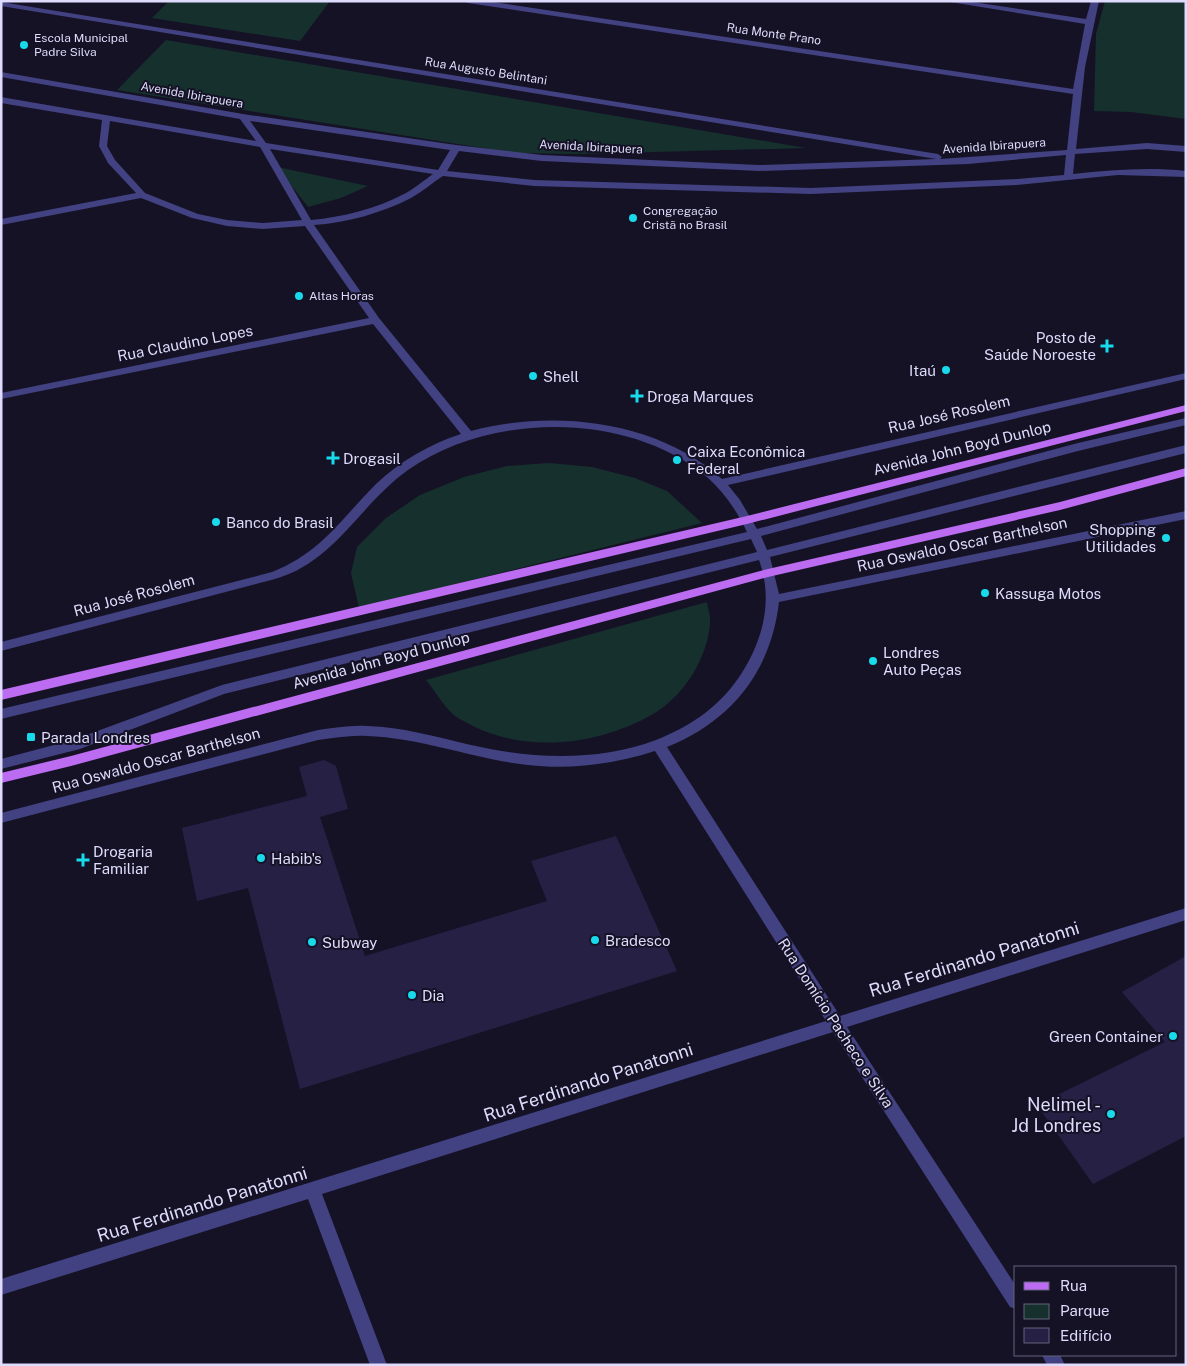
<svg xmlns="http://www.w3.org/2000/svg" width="1187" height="1366" viewBox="0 0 1187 1366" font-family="'Public Sans',sans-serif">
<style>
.green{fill:#16302e}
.building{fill:#262045}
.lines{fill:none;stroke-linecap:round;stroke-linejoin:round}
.minor{fill:#424181;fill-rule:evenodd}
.major{fill:#bc6cf1;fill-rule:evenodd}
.poi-dot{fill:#18daea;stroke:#151226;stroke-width:2}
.labels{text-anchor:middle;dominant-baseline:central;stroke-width:4;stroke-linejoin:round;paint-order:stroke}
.far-street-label{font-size:12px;fill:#dedbfc;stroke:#151226}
.far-poi-label{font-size:12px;fill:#dedbfc;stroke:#151226;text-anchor:start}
.poi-label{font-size:15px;fill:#dedbfc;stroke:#151226;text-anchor:start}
.street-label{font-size:15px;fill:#dedbfc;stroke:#151226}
.near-street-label{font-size:18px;fill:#dedbfc;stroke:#151226}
.near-poi-label{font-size:18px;fill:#dedbfc;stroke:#151226;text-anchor:end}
</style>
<rect width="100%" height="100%" fill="#151226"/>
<!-- green -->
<g class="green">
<polygon points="169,1 330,1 300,41 152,18"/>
<polygon points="1105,1 1186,1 1186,119 1131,112 1094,111 1096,34"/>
<polygon points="166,40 806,148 580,154 514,153 117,90"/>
<polygon points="277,167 368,186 341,198 308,207"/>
<polygon points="549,463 592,467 635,478 667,491 702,523 359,608 351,573 357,547 386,518 420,495 464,477 507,466"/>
<path d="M707,602C708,609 711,617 710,624C707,659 684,696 653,714C600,745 527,754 471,725C466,722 459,719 455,716C444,707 435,691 426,680Z"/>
</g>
<!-- building -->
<g class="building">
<polygon points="324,760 336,766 348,809 320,817 365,956 547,901 531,861 616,836 677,971 300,1089 248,888 197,901 182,828 307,796 299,767"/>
<polygon points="1186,956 1186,1136 1093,1184 1037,1105 1165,1042 1122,992"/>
</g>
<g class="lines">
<!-- minor -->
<g class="minor">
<path d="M464,1H486L1073,89L1085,24L944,1H966L1086,19L1091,1H1099L1085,67L1076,149L1147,143L1186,146V152L1147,149L1075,154L1073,174C1111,170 1148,167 1186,171V177L1118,175L1017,185L811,194L534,186L443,176C432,183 422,192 411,198C382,213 346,223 314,225L379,318L471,431C553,409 657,420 722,479L1186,373V379L728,485L740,500L757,529L1078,443L1186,418V425L1078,451L761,536L767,550L1186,445V453L770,557L779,594L1186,511V519L779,602C771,672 731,721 667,747L840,1016L1186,908V920L847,1027L1016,1286V1309L1010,1307L833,1032L322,1194L387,1365H370L308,1199L1,1295V1279L826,1021L655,751C614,764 571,770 528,765C474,759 422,738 367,736C350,735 335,738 318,740L1,823V813L318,730C334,728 350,725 367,726C402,727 437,737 471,745C532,759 597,762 656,740C693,725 722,705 743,671C764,637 773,598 759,560L224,694L80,749L1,769V759L73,740L222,685L757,552L751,539L1,719V709L747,532C737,511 724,492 707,477C628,411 490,412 408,470C360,504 335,562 275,579L1,651V642L272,572C322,552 340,520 376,484C400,461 430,444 461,434L373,324L1,399V393L369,318L305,226L263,229L227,226L192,218L141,198L1,225V219L136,193L108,163L99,146L102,120L1,103V97L256,141L240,119L1,77V72L243,114L456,145L542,155L759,165L936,159L1,6V2L938,154L942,157L940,159L1067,150L1073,94L468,3ZM110,121L260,147L302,220L263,223L227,220L198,214L145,193L115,160L107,146ZM250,121L450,150L438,170L266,143ZM270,149L433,174C423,181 414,189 404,194C376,209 342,217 311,220ZM459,151L542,161L759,171L968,164L1066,155L1064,175L1017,179L811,188L534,180L447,171Z"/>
<polygon points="1042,1355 1060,1355 1065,1365 1047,1365"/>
</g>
<!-- major -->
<g class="major">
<polygon points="1186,405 1186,411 747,524 1,700 1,690 747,516"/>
<polygon points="1186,468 1186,476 1060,510 768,577 71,766 1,783 1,773 71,756 768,569 1060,502"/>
</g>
</g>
<!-- markers -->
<g class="poi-dot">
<circle cx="24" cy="45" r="5"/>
<circle cx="633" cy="218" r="5"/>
<circle cx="299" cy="296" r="5"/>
<path d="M1104.5 338.5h5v5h5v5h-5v5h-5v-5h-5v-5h5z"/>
<circle cx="946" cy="370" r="5"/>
<circle cx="533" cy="376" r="5"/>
<path d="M634.5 388.5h5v5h5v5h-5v5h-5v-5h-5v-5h5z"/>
<path d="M330.5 450.5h5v5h5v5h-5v5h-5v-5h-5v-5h5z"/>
<circle cx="677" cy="460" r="5"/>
<circle cx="216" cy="522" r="5"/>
<circle cx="1166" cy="538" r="5"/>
<circle cx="985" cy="593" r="5"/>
<circle cx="873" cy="661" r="5"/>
<rect x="26" y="732" width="10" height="10" rx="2.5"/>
<circle cx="261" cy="858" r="5"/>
<path d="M80.5 852.5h5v5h5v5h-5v5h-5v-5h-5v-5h5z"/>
<circle cx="595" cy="940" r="5"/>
<circle cx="312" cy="942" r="5"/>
<circle cx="412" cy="995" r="5"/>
<circle cx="1173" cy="1036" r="5"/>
<circle cx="1111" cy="1114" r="5"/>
</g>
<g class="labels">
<!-- far-street labels -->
<g class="far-street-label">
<text transform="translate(774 34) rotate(8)">Rua Monte Prano</text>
<text transform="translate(486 71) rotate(9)">Rua Augusto Belintani</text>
<text transform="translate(192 95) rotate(10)">Avenida Ibirapuera</text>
<text transform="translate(994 146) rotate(-4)">Avenida Ibirapuera</text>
<text transform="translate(591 147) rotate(3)">Avenida Ibirapuera</text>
</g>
<!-- far-poi labels -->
<g class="far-poi-label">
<text x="34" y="38">Escola Municipal<tspan x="34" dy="14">Padre Silva</tspan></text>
<text x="643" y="211">Congregação<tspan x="643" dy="14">Cristã no Brasil</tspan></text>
<text x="309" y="296">Altas Horas</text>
</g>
<!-- poi labels -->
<g class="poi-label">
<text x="1096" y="337" text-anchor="end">Posto de<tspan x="1096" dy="17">Saúde Noroeste</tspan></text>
<text x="936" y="370" text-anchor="end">Itaú</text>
<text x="543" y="376">Shell</text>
<text x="647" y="396">Droga Marques</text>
<text x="687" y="451">Caixa Econômica<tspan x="687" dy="17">Federal</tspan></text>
<text x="343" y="458">Drogasil</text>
<text x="226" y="522">Banco do Brasil</text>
<text x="1156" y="529" text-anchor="end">Shopping<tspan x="1156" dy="17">Utilidades</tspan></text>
<text x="995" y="593">Kassuga Motos</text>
<text x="883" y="652">Londres<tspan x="883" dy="17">Auto Peças</tspan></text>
<text x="41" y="737">Parada Londres</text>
<text x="93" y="851">Drogaria<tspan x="93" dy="17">Familiar</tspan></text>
<text x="271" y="858">Habib's</text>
<text x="605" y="940">Bradesco</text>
<text x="322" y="942">Subway</text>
<text x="422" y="995">Dia</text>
<text x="1163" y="1036" text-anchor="end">Green Container</text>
</g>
<!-- street labels -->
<g class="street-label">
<text transform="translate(185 343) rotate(-11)">Rua Claudino Lopes</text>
<text transform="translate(949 414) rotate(-13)">Rua José Rosolem</text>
<text transform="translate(962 448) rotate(-14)">Avenida John Boyd Dunlop</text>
<text transform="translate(962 544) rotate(-12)">Rua Oswaldo Oscar Barthelson</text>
<text transform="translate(134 595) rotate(-15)">Rua José Rosolem</text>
<text transform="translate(381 660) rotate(-15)">Avenida John Boyd Dunlop</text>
<text transform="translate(156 760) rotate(-15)">Rua Oswaldo Oscar Barthelson</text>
<text transform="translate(836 1023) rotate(57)">Rua Domício Pacheco e Silva</text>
</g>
<!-- near-street labels -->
<g class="near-street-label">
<text transform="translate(974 959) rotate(-17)">Rua Ferdinando Panatonni</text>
<text transform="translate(588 1082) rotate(-18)">Rua Ferdinando Panatonni</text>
<text transform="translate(202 1204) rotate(-17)">Rua Ferdinando Panatonni</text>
</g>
<!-- near-poi labels -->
<g class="near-poi-label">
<text x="1101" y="1104">Nelimel -<tspan x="1101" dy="21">Jd Londres</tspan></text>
</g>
</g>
<!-- border -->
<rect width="1187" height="1366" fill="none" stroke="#dedbfc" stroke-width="5"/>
<!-- legend -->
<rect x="1014" y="1266" width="162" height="90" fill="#151226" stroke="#65627c"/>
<rect x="1024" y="1282" width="25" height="8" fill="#bc6cf1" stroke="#65627c"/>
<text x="1060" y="1291" font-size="15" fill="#dedbfc">Rua</text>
<rect x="1024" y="1304" width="25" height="15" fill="#16302e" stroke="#65627c"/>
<text x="1060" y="1316" font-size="15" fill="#dedbfc">Parque</text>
<rect x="1024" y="1328" width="25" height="15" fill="#262045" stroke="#65627c"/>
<text x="1060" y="1341" font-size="15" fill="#dedbfc">Edifício</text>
</svg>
